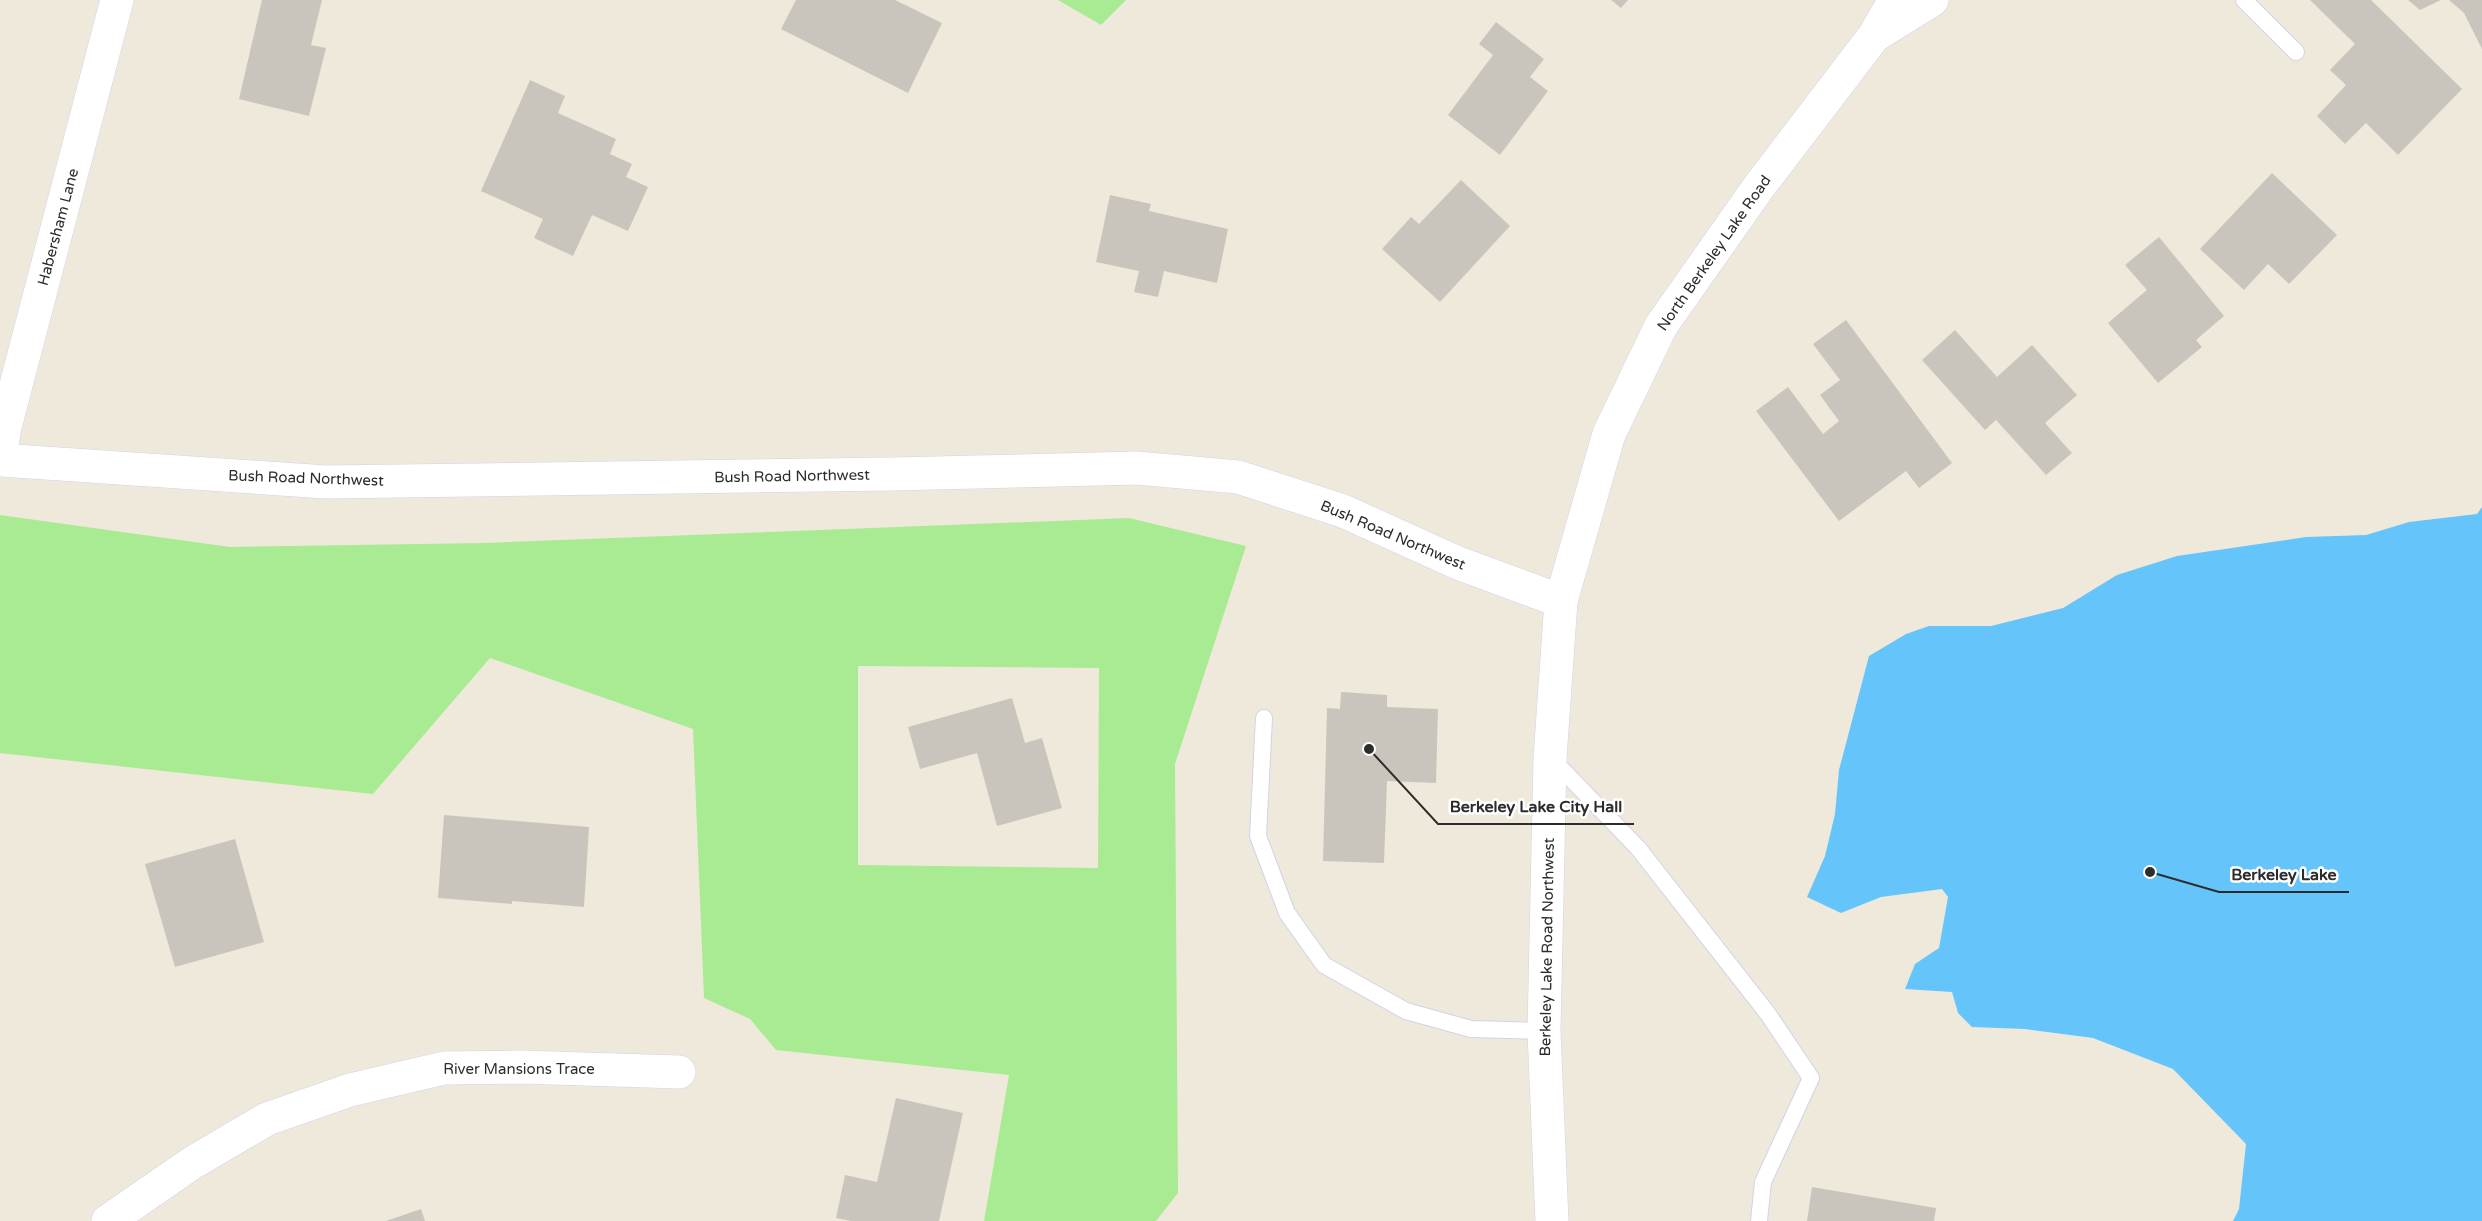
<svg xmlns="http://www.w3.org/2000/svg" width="2482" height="1221" viewBox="0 0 2482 1221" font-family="'Varela Round',sans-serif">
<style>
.green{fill:#a9eb93;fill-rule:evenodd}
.water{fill:#65c5fb}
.building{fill:#cac5bc}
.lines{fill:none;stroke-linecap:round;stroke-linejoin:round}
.lane-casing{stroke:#d1d3e6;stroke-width:18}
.street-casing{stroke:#d1d3e6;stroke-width:34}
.secondary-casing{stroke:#d1d3e6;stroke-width:34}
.lane{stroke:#fff;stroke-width:16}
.street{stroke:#fff;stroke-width:33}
.secondary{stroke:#fff;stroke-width:33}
.labels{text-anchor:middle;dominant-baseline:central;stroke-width:5;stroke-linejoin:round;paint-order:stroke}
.street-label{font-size:15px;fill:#2c2c2c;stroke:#fff}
.leader{fill:none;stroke:#2c2c2c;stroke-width:2}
.callout-dot{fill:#2c2c2c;stroke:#fff;stroke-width:2}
.callout-label{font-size:16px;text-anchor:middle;font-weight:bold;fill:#2c2c2c;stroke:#fff;stroke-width:5;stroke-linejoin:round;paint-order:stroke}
</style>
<rect width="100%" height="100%" fill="#efe9dc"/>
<!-- green -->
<g class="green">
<polygon points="1058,0 1126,0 1101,25"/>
<path d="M0,515L230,547L485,543L1129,518L1246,546L1175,764L1178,1193L1156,1221H984L1009,1075L776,1050L750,1019L704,998L693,729L490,658L373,794L0,753ZM858,666L1099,668L1098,868L858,865Z"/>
</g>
<!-- water -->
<polygon class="water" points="2482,507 2482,1221 2233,1221 2239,1209 2246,1144 2173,1069 2093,1038 2025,1029 1972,1027 1958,1013 1952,992 1905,989 1915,964 1939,948 1948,897 1942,889 1881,897 1841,913 1807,897 1825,856 1835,814 1839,770 1869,656 1906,634 1929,626 1991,626 2063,608 2117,575 2177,556 2306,537 2366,535 2409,522 2477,514"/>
<!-- building -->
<g class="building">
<polygon points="262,0 322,0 311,45 326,48 309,116 239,99"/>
<polygon points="796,0 895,0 942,23 908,93 781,29"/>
<polygon points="1611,0 1628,0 1621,8"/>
<polygon points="2310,0 2371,0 2462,89 2398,155 2366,123 2345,144 2317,116 2346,85 2330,70 2355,44"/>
<polygon points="2408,0 2441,0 2420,10"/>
<polygon points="2449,0 2482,0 2482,49 2464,13"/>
<polygon points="1496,22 1544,59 1530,77 1548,91 1500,155 1448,115 1493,55 1479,44"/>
<polygon points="530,80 565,96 558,113 616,139 610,154 632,164 626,177 648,187 628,231 592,215 573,256 534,238 543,219 481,191"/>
<polygon points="2272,173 2337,235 2289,284 2268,264 2244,290 2200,249"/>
<polygon points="1461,180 1510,226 1440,302 1382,249 1411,217 1419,224"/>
<polygon points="1110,195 1151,204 1149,211 1228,229 1217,283 1164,271 1158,297 1134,292 1139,271 1096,262"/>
<polygon points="2159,237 2224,316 2196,340 2202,347 2158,383 2108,323 2147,290 2125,265"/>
<polygon points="1846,320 1952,463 1919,488 1906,471 1839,521 1756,411 1788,387 1823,434 1839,421 1820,395 1840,380 1813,344"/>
<polygon points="1955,330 1997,377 2032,345 2077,395 2045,423 2072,453 2046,475 1996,420 1985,430 1922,360"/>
<polygon points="1341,692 1387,695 1387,707 1438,709 1436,783 1387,781 1384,863 1323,861 1327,708 1340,709"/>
<polygon points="1012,698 1025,743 1042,738 1062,808 997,826 977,753 920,769 908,727"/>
<polygon points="444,815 589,827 584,907 512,901 512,904 438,898"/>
<polygon points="235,839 264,942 175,967 145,864"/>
<polygon points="896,1098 963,1113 939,1221 851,1221 836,1218 845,1175 877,1182"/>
<polygon points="1812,1187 1936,1208 1934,1221 1807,1221"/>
<polygon points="421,1209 425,1221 386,1221"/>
</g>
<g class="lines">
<defs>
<g id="lane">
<polyline points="2244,0 2296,52"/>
<polyline points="1264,718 1258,836 1287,913 1324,965 1406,1011 1471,1029 1544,1031"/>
<polyline points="1551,758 1638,848 1768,1014 1811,1078 1763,1182 1759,1221"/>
</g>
<g id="street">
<polyline points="1874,36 1932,0"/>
<polyline points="0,454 5,427 117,0"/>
<polyline points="108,1221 192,1163 267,1119 350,1090 444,1068 521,1067 679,1072"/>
</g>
<g id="secondary">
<polyline points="0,460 326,482 893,474 1137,468 1238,477 1343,511 1458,563 1561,601"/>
<polyline points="1552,1221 1544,1031 1550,758 1561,601 1609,434 1661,326 1758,188 1874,36 1895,0"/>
</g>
</defs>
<!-- lane casing -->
<use href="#lane" class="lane-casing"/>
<!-- street casing -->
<use href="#street" class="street-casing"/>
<!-- secondary casing -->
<use href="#secondary" class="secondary-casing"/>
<!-- lane -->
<use href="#lane" class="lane"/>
<!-- street -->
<use href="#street" class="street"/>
<!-- secondary -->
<use href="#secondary" class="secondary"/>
</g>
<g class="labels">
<!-- street labels -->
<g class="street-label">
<text transform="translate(58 227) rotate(-75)">Habersham Lane</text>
<text transform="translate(1714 253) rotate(-55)">North Berkeley Lake Road</text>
<text transform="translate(792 476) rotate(-1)">Bush Road Northwest</text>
<text transform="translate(306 478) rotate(2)">Bush Road Northwest</text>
<text transform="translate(1393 535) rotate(23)">Bush Road Northwest</text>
<text transform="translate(1547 947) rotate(-89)">Berkeley Lake Road Northwest</text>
<text x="519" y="1069">River Mansions Trace</text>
</g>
</g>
<!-- callouts -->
<path class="leader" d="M1369 749L1438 824H1634M2150 872L2219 892H2349"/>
<g class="callout-dot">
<circle cx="1369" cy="749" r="6"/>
<circle cx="2150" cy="872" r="6"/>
</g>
<g class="callout-label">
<text x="1536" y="812">Berkeley Lake City Hall</text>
<text x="2284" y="880">Berkeley Lake</text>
</g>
</svg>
